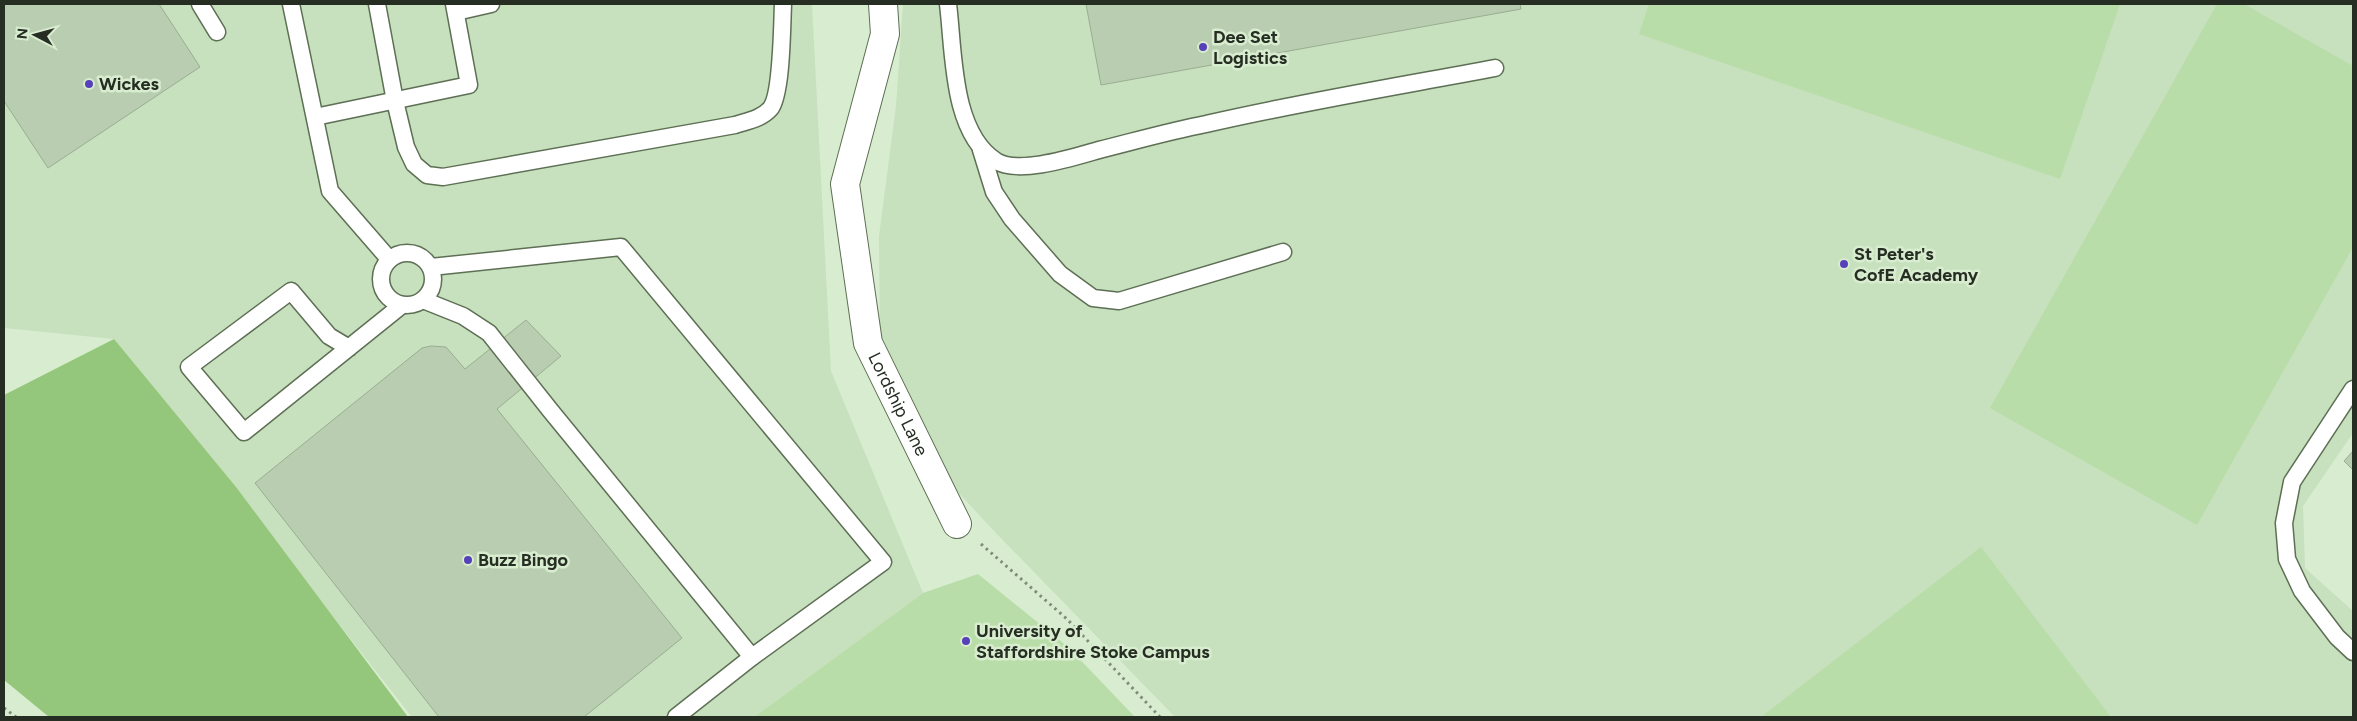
<svg xmlns="http://www.w3.org/2000/svg" width="2357" height="721" viewBox="0 0 2357 721" font-family="Figtree,sans-serif">
<style>
.built{fill:#c7e0bd}
.green{fill:#b9dda8}
.forest{fill:#94c77b}
.building{fill:#b9cdb0;stroke:#9aad91}
.lines{fill:none;stroke-linecap:round;stroke-linejoin:round}
.service-casing{stroke:#5d6f54;stroke-width:19}
.minor-casing{stroke:#5d6f54;stroke-width:30}
.path{stroke:#7e8c78;stroke-width:3;stroke-dasharray:2.5 4;stroke-linecap:butt}
.service{stroke:#fff;stroke-width:16}
.minor{stroke:#fff;stroke-width:28}
.poi-dot{fill:#5741b9;stroke:#d8edcf;stroke-width:2}
.labels{text-anchor:middle;dominant-baseline:central;stroke-width:5;stroke-linejoin:round;paint-order:stroke}
.poi-label{font-size:18px;font-weight:bold;fill:#262e23;stroke:#d8edcf;text-anchor:start}
.street-label{font-size:18px;fill:#262e23;stroke:#d8edcf}
</style>
<rect width="100%" height="100%" fill="#d8edcf"/>
<!-- built -->
<g class="built">
<polygon points="4,4 812,4 831,371 923,593 754,717 412,717 114,339 4,328"/>
<polygon points="903,4 2353,4 2353,433 2303,506 2305,568 2353,611 2353,717 1175,717 994,531 943,476 880,341 879,236 896,106"/>
</g>
<!-- green -->
<g class="green">
<polygon points="1649,4 2120,4 2060,179 1639,34"/>
<polygon points="2217,4 2244,4 2353,66 2353,247 2197,525 1990,408"/>
<polygon points="1981,547 2111,717 1761,717"/>
<polygon points="978,574 1068,647 1135,717 754,717 923,593"/>
</g>
<!-- forest -->
<polygon class="forest" points="114,339 236,487 408,717 49,717 4,680 4,395"/>
<!-- building -->
<g class="building">
<polygon points="4,4 159,4 200,67 48,168 4,101"/>
<polygon points="1086,4 1520,4 1521,9 1101,85"/>
<polygon points="526,320 561,356 497,409 682,638 584,717 439,717 255,483 422,348 431,346 446,347 465,369"/>
<polygon points="2353,451 2353,470 2344,461"/>
</g>
<g class="lines">
<defs>
<g id="service">
<polyline points="200,4 217,32"/>
<polyline points="291,4 330,191 389,259"/>
<path d="M377,4L395,101L406,147L414,164L427,175L443,177L735,125C747,121 761,119 770,109C782,96 782,24 783,4"/>
<path d="M948,4C954,51 951,132 996,161C1019,175 1074,157 1099,150C1135,141 1170,131 1206,124C1301,102 1399,86 1495,68"/>
<polyline points="456,12 491,4"/>
<polyline points="315,117 469,85 454,4"/>
<polyline points="981,150 994,192 1012,219 1060,274 1093,298 1119,301 1283,252"/>
<circle cx="407" cy="279" r="26"/>
<polyline points="431,267 621,247 883,562 752,657 676,717"/>
<polyline points="423,300 463,316 489,333 550,410 752,657"/>
<polyline points="349,348 329,336 291,291 189,367 244,432 402,305"/>
<polyline points="2353,389 2292,482 2284,523 2287,559 2302,591 2337,637 2353,652"/>
</g>
<g id="minor">
<path id="s1" d="M883,4L885,34L845,184L868,343L957,524"/>
</g>
</defs>
<!-- service casing -->
<use href="#service" class="service-casing"/>
<!-- minor casing -->
<use href="#minor" class="minor-casing"/>
<!-- path -->
<g class="path">
<polyline points="981,544 1067,619 1160,717"/>
<polyline points="4,708 16,717"/>
</g>
<!-- service -->
<use href="#service" class="service"/>
<!-- minor -->
<use href="#minor" class="minor"/>
</g>
<!-- markers -->
<g class="poi-dot">
<circle cx="1203" cy="47" r="5"/>
<circle cx="89" cy="84" r="5"/>
<circle cx="1844" cy="264" r="5"/>
<circle cx="468" cy="560" r="5"/>
<circle cx="966" cy="641" r="5"/>
</g>
<g class="labels">
<!-- poi labels -->
<g class="poi-label">
<text x="1213" y="37">Dee Set<tspan x="1213" dy="21">Logistics</tspan></text>
<text x="99" y="84">Wickes</text>
<text x="1854" y="254">St Peter's<tspan x="1854" dy="21">CofE Academy</tspan></text>
<text x="478" y="560">Buzz Bingo</text>
<text x="976" y="631">University of<tspan x="976" dy="21">Staffordshire Stoke Campus</tspan></text>
</g>
<!-- street labels -->
<g class="street-label">
<text stroke="none"><textPath href="#s1" startOffset="414">Lordship Lane</textPath></text>
</g>
</g>
<!-- border -->
<rect width="2357" height="721" fill="none" stroke="#262e23" stroke-width="10"/>
<!-- north arrow -->
<g transform="translate(35 35) rotate(276)" stroke="#d8edcf" stroke-width="4" paint-order="stroke">
<path d="M0-4L9 19L0 12L-9 19Z" fill="#262e23"/>
<text y="-8" font-size="14" font-weight="bold" text-anchor="middle" fill="#262e23">N</text>
</g>
</svg>
